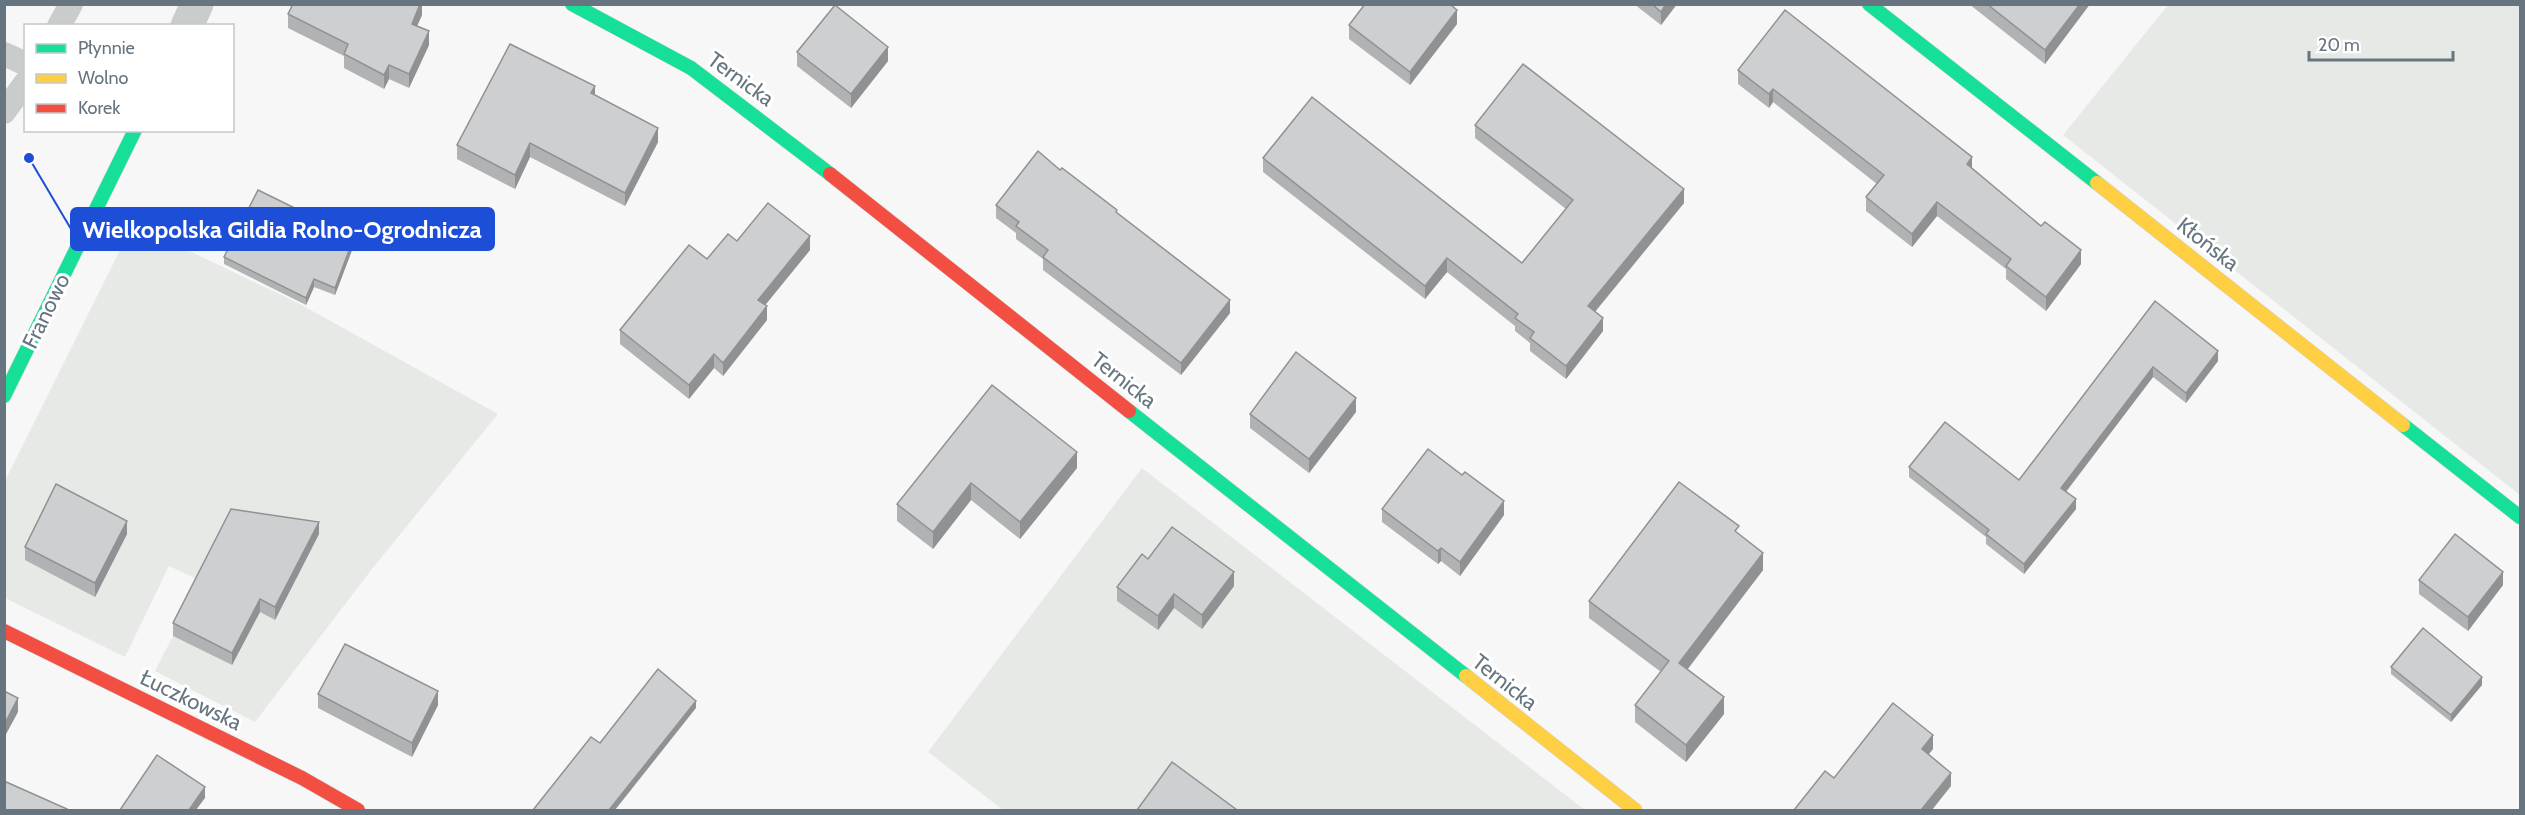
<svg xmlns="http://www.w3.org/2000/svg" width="2525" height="815" viewBox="0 0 2525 815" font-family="Cabin,sans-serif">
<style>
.green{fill:#e6e9e5}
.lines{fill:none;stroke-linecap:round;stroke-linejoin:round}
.fast-casing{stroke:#d3d4d5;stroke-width:15}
.slow-casing{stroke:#d3d4d5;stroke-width:15}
.jam-casing{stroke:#d3d4d5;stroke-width:15}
.lane{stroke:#cacccc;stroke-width:24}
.street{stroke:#cacccc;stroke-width:33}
.fast{stroke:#16e098;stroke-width:14}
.slow{stroke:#ffcf43;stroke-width:14}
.jam{stroke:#f24e42;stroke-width:14}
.wall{fill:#b1b2b3}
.shaded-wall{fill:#909192}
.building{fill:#cecfd0;stroke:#909192;stroke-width:1.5}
.labels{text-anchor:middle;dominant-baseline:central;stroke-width:6;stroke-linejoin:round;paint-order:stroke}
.street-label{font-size:22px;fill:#66757f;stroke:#fff}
.leader{fill:none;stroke:#1d4ed8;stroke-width:2}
.callout-dot{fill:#1d4ed8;stroke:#fff;stroke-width:2}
.callout{fill:#1d4ed8;stroke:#1d4ed8;stroke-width:2}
.callout-label{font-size:24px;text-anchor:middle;font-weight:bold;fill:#fff}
</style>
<rect width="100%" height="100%" fill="#f7f7f7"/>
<!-- green -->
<g class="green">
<polygon points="2168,5 2520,5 2520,495 2063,135"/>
<polygon points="133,224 298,303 498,414 372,569 255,722 155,671 173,636 232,665 260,612 275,620 292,587 201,581 169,566 125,657 5,598 4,483"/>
<polygon points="1142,468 1585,810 1003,810 928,752"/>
</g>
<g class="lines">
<defs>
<g id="fast">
<polyline points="572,4 691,68 830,174"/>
<polyline points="1869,4 2097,183"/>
<polyline points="4,396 135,130"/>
<polyline points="1129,411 1466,676"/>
<polyline points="2403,425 2520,517"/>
</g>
<g id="slow">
<polyline points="2097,183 2403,425"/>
<polyline points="1466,676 1635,810"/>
</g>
<g id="jam">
<polyline points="830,174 1129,411"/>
<polyline points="4,631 302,778 358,810"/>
</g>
</defs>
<!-- fast casing -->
<use href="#fast" class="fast-casing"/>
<!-- slow casing -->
<use href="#slow" class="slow-casing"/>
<!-- jam casing -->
<use href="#jam" class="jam-casing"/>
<!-- lane -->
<g class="lane">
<polyline points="59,26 71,4"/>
<polyline points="4,54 26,64"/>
<polyline points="4,112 26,82"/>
</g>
<!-- street -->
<polyline class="street" points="187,26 197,4"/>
<!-- fast -->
<use href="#fast" class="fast"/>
<!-- slow -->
<use href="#slow" class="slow"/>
<!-- jam -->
<use href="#jam" class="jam"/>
</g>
<!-- wall -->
<g class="wall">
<polygon points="422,4 422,15 417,26 429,45 409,88 389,79 384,89 344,68 344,56 288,28 288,14"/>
<polygon points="1634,4 1677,4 1661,25"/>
<polygon points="1969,4 2090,4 2045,64"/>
<polygon points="1457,24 1410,85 1349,39 1349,25"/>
<polygon points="797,52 888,61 851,108 797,66"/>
<polygon points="1738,70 1972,168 2081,264 2046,311 2006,279 2006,269 1937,216 1912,247 1866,211 1866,197 1877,184 1773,102 1769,108 1738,84"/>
<polygon points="595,95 658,142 625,206 530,157 515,189 457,159 457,145"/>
<polygon points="1475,125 1684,203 1595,312 1603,331 1566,379 1530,351 1530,343 1515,331 1515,326 1447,272 1425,299 1263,172 1263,158 1522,263 1566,209 1475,138"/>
<polygon points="1060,170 1117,213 1230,313 1181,375 1043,270 1043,259 1016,239 1016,233 996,218 996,205"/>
<polygon points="737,241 810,250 765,305 767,320 723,376 714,368 689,399 620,344 620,330"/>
<polygon points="354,245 335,295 314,287 306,305 224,264 224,257"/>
<polygon points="2155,301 2218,361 2186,403 2153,377 2066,492 2076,509 2024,574 1986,544 1986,537 1909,477 1909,467 2019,480"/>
<polygon points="992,385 1077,468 1020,539 971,500 933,549 897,521 897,504"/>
<polygon points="1356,412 1309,473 1250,428 1250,414"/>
<polygon points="1382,509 1504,515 1460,576 1441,561 1438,564 1382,522"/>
<polygon points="127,534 95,597 25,560 25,547"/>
<polygon points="319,534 275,620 260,612 232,665 173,636 173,623"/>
<polygon points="1739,534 1763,570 1688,669 1724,714 1686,762 1635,722 1635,705 1661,672 1589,618 1589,601"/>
<polygon points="1148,559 1234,586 1202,629 1174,608 1158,630 1117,601 1117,587"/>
<polygon points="2419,580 2503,585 2468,631 2419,594"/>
<polygon points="2391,667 2482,685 2451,722 2391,674"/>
<polygon points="318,694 438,705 412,757 318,708"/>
</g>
<!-- shaded-wall -->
<g class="shaded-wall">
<polygon points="420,4 422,4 422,15 412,37 412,24"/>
<polygon points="1666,4 1677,4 1661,25 1661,12"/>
<polygon points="2080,4 2090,4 2045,64 2045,50"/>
<polygon points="1457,10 1457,24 1410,85 1410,72"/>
<polygon points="429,31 429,45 409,88 409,74"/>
<polygon points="888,47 888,61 851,108 851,94"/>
<polygon points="389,65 389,79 384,89 384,75"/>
<polygon points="595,86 595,100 591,93"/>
<polygon points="1773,89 1773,102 1769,108 1769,94"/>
<polygon points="658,128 658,142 625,206 625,193"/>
<polygon points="530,143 530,157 515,189 515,175"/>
<polygon points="1972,157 1972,171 1967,164"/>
<polygon points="1684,189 1684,203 1588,320 1588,306"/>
<polygon points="1937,202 1937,216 1912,247 1912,234"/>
<polygon points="810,236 810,250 758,314 758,300"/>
<polygon points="354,237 354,245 335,295 335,288"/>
<polygon points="2081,250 2081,264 2046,311 2046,297"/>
<polygon points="1447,258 1447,272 1425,299 1425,286"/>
<polygon points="314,279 314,287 306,305 306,298"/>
<polygon points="1230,300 1230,313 1181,375 1181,363"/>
<polygon points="767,306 767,320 723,376 723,363"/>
<polygon points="1603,318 1603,331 1566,379 1566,366"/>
<polygon points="2218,351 2218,361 2186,403 2186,393"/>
<polygon points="714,354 714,368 689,399 689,385"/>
<polygon points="2153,367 2153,377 2061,498 2061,488"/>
<polygon points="1356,398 1356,412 1309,473 1309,459"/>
<polygon points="1077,452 1077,468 1020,539 1020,522"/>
<polygon points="971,483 971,500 933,549 933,532"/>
<polygon points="2076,499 2076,509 2024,574 2024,564"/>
<polygon points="1504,501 1504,515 1460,576 1460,562"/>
<polygon points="127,521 127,534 95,597 95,583"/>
<polygon points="319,522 319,534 275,620 275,607"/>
<polygon points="1441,548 1441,561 1438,564 1438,551"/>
<polygon points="1763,553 1763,570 1679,680 1679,663"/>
<polygon points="1234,572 1234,586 1202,629 1202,615"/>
<polygon points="2503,572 2503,585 2468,631 2468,617"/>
<polygon points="1174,594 1174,608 1158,630 1158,616"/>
<polygon points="260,599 260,612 232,665 232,653"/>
<polygon points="2482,677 2482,685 2451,722 2451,715"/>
<polygon points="438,691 438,705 412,757 412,743"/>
<polygon points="1724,697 1724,714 1686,762 1686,745"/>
<polygon points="18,698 18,712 4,738 4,725"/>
<polygon points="696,701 696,708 615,810 609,810"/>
<polygon points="1933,735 1933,749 1922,763 1922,749"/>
<polygon points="1951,773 1951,786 1932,810 1921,810"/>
<polygon points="205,787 205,798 196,810 189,810"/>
</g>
<!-- building -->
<g class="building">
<polygon points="293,4 420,4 412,24 429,31 409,74 389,65 384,75 344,54 348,44 288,14"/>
<polygon points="1365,4 1450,4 1457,10 1410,72 1349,25"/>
<polygon points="1652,4 1666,4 1661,12"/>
<polygon points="1987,4 2080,4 2045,50"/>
<polygon points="835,5 888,47 851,94 797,52"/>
<polygon points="1785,10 1972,157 1967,164 2041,226 2045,222 2081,250 2046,297 2006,266 2011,259 1937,202 1912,234 1866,197 1884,175 1773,89 1769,94 1738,70"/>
<polygon points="510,44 595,86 591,93 658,128 625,193 530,143 515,175 457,145"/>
<polygon points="1523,64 1684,189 1588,306 1603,318 1566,366 1530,338 1534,332 1515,318 1518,314 1447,258 1425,286 1263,158 1312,97 1522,263 1573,200 1475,125"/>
<polygon points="1038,151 1060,170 1062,168 1117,210 1116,212 1230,300 1181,363 1043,257 1048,250 1016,226 1019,222 996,205"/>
<polygon points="258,190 354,237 335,288 314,279 306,298 224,257"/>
<polygon points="768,203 810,236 758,300 767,306 723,363 714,354 689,385 620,330 689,245 707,259 728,234 737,241"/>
<polygon points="2155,301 2218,351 2186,393 2153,367 2061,488 2076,499 2024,564 1986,534 1989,530 1909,467 1945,422 2019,480"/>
<polygon points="1296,352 1356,398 1309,459 1250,414"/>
<polygon points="992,385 1077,452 1020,522 971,483 933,532 897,504"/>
<polygon points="1428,449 1462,475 1465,472 1504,501 1460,562 1441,548 1438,551 1382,509"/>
<polygon points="1679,482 1739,526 1735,531 1763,553 1679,663 1724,697 1686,745 1635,705 1669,661 1589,601"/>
<polygon points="56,484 127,521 95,583 25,547"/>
<polygon points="231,509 319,522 275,607 260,599 232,653 173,623"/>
<polygon points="1172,527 1234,572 1202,615 1174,594 1158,616 1117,587 1142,554 1148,559"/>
<polygon points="2455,534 2503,572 2468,617 2419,580"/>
<polygon points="2423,628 2482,677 2451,715 2391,667"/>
<polygon points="345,644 438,691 412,743 318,694"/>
<polygon points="658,669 696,701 609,810 533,810 591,737 600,743"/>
<polygon points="4,691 18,698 4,725"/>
<polygon points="1893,703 1933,735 1922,749 1951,773 1921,810 1794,810 1825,771 1834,778"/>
<polygon points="157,755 205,787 189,810 120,810"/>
<polygon points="1172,762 1237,810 1137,810"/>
<polygon points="4,781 67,809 66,810 4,810"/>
</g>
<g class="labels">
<!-- street labels -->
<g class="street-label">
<text transform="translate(741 79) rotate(36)">Ternicka</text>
<text transform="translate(2208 244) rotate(38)">Kłońska</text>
<text transform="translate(46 311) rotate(-64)">Franowo</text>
<text transform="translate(1124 380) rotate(38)">Ternicka</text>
<text transform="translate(1505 682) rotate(38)">Ternicka</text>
<text transform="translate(191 700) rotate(26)">Łuczkowska</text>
</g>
</g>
<!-- callouts -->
<path class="leader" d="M29 158L71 229"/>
<circle class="callout-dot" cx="29" cy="158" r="6"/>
<rect class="callout" x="71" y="208" width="423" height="42" rx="6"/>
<g class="callout-label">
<text x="282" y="238">Wielkopolska Gildia Rolno-Ogrodnicza</text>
</g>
<!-- border -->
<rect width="2525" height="815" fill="none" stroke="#66757f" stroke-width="12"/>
<!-- legend -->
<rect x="24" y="24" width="210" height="108" fill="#ffffff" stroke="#c2c8cc" stroke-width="1.5"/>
<rect x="36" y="44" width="30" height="9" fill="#16e098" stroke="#c2c8cc" stroke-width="1.5"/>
<text x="78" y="54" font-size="18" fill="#66757f">Płynnie</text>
<rect x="36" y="74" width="30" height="9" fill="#ffcf43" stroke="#c2c8cc" stroke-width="1.5"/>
<text x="78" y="84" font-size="18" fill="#66757f">Wolno</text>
<rect x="36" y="104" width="30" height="9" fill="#f24e42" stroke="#c2c8cc" stroke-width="1.5"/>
<text x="78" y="114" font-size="18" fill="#66757f">Korek</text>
<!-- scale -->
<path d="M2309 51v9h144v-9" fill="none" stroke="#66757f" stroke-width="3"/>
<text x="2318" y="51" font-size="18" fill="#66757f" stroke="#ffffff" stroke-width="4.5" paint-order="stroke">20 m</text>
</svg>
